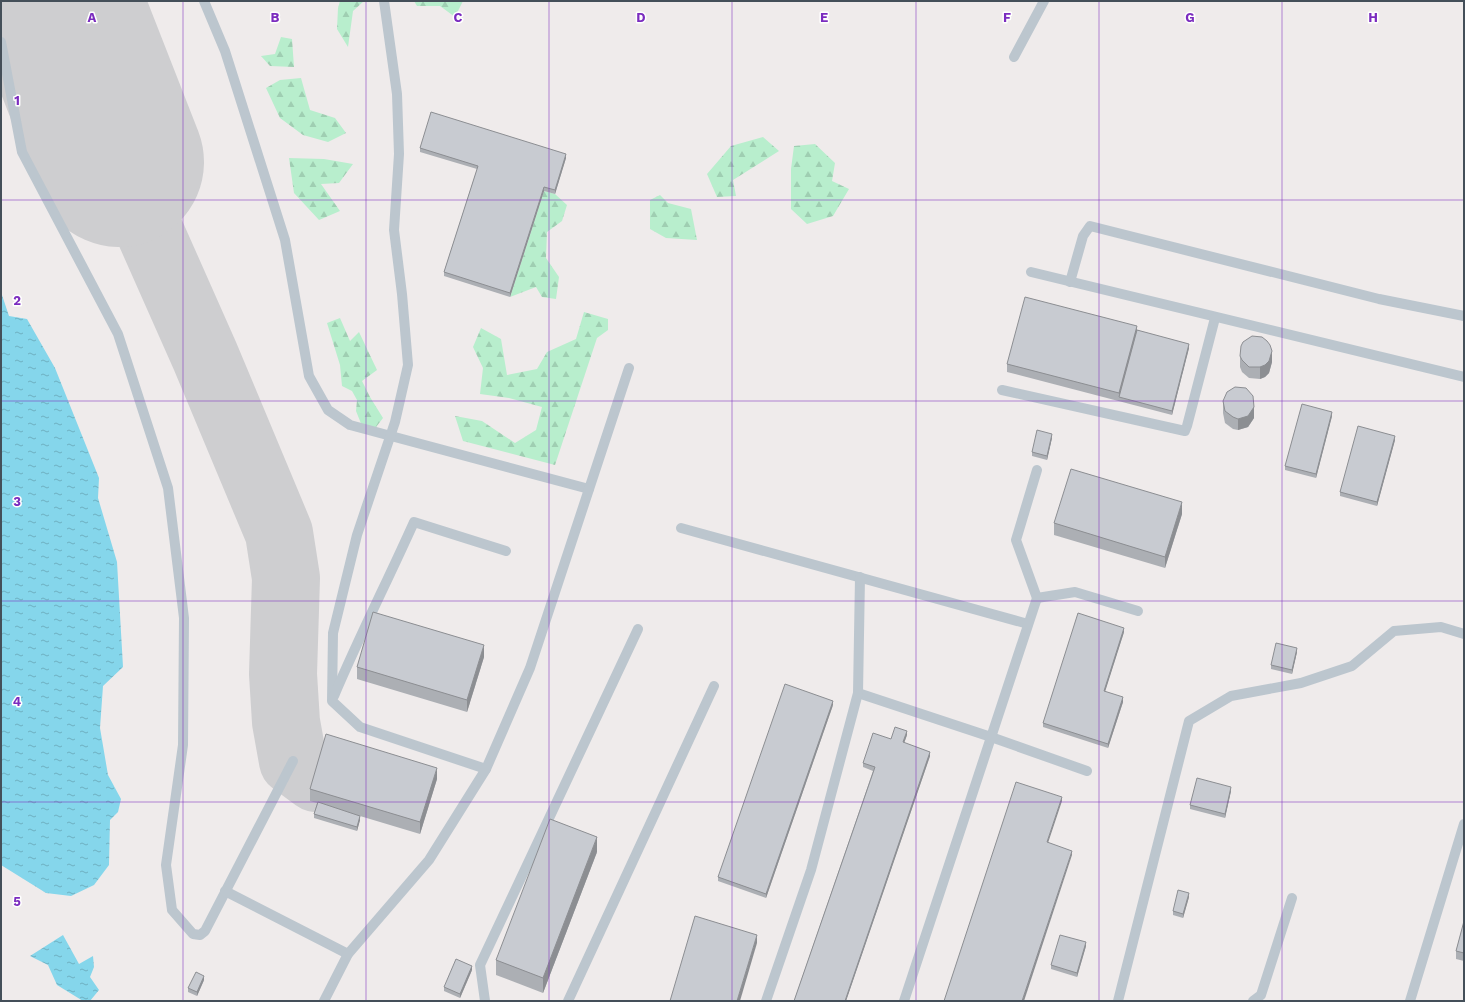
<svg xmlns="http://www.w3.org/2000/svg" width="1465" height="1002" viewBox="0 0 1465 1002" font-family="'Work Sans',sans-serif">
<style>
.forest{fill:url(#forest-firs)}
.water{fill:url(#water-ripples)}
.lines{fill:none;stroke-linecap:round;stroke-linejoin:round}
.taxiway{stroke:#ceced0;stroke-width:68}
.runway{stroke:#ceced0;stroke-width:170}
.lane{stroke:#bcc6ce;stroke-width:10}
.wall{fill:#acafb4}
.shaded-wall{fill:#8c8e92}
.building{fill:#c8cbd1;stroke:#8c8e92}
.grid{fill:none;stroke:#7b2cbf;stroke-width:1;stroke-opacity:0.55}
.grid-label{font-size:13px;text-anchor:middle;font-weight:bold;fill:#7b2cbf;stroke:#fff;stroke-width:3;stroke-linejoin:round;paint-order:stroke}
</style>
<defs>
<pattern id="forest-firs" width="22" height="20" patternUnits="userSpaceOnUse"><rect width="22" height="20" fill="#b8eecd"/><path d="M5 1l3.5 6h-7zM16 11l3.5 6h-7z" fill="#9fceb2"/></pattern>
<pattern id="water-ripples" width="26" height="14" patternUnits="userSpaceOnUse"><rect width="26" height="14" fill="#85d6eb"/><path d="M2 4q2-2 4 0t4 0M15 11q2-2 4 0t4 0" fill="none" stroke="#6eb0c1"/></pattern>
</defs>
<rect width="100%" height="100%" fill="#efebeb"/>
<!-- forest -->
<g class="forest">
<polygon points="340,1 364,1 353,11 348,47 337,29 338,8"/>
<polygon points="414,1 463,1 455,17 440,6 417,6"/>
<polygon points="281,37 292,39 294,67 270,66 261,56 275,54"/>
<polygon points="301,78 310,110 335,118 346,133 328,142 303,135 280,118 266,88 280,80"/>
<polygon points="763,137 779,151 733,180 736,196 717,197 707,174 731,146"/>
<polygon points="815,144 835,163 832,181 849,189 833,216 807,224 791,209 791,169 794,146"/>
<polygon points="289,158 324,159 353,164 339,183 321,184 340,211 319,220 294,193"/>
<polygon points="544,191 555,194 567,205 562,221 547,232 546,258 559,277 556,299 542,297 536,287 510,297"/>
<polygon points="660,195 668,203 691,209 697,240 666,238 650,229 650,200"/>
<polygon points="584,312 608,319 608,330 597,338 555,465 463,441 455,416 482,421 515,443 536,430 542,407 509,398 480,394 483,368 473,347 481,328 501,339 507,375 537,369 547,352 576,339"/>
<polygon points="340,318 350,341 359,332 377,370 362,381 370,397 383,418 373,431 364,431 356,411 357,400 352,391 342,386 340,365 327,323"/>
</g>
<!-- water -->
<g class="water">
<polygon points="1,292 9,316 27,319 55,368 99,478 98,498 117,562 123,667 103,686 100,728 108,775 121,799 118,812 110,820 109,865 94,885 71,896 46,893 1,865"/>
<polygon points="63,935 79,964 93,956 94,967 90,977 99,990 90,1001 83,1001 57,985 48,965 30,956"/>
</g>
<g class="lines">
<!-- taxiway -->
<polyline class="taxiway" points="119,162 205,356 279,533 286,578 283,674 286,722 293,761 316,778"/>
<!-- runway -->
<polyline class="runway" points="56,1 119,162"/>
<!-- lane -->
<g class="lane">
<polyline points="204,1 225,51 285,240 309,376 328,410 350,425 589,489"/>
<polyline points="384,1 397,94 399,154 394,230 402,294 408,365 395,422 357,535 333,633 332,701 360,727 486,769"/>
<polyline points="1,42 22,152 118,334 168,488 184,618 183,745 166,865 172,910 193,934 200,935 205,931 293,761"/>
<polyline points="1014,57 1044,1"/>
<polyline points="1031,272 1464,377"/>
<polyline points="1070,282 1083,236 1090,226 1379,299 1464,316"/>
<polyline points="1002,390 1185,431 1187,426 1215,318"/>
<polyline points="681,528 1028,624"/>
<polyline points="1037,598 1075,592 1138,611"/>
<polyline points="858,693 991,737 1087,771"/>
<path d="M334,696C359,637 388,580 414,522L506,551"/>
<polyline points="225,891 348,954"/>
<polyline points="324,1001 348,954 429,860 486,769 530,668 629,368"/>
<polyline points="485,1001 480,965 638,629"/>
<polyline points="568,1001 714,686"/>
<polyline points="766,1001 811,870 858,693 860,577"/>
<polyline points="904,1001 1037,598 1016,540 1037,470"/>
<polyline points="1118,1001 1189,721 1231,696 1301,683 1352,666 1394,631 1441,627 1464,634"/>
<polyline points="1253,1001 1261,995 1292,898"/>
<polyline points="1410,1001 1464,824"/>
</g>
</g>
<!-- wall -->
<g class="wall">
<polygon points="420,148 566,158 555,194 544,191 510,297 444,276 444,272 477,169 420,152"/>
<polygon points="1137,330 1189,348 1172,415 1007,372 1007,364"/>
<polygon points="1240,356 1272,362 1269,373 1265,377 1260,379 1249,378 1242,372 1240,367"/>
<polygon points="1223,401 1254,418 1248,427 1238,430 1233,429 1225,423 1223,413"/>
<polygon points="1332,416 1316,478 1285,470 1285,466"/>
<polygon points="1052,438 1047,460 1032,456 1032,452"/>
<polygon points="1395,440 1377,506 1340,496 1340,492"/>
<polygon points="1182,514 1165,568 1054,535 1054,523"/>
<polygon points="1124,632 1105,691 1123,702 1108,748 1043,727 1043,723"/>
<polygon points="1297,652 1292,674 1271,669 1271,665"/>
<polygon points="484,657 467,712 357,679 357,667"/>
<polygon points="833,705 766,898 718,881 718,877"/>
<polygon points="907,735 904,743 930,756 846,1001 794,1001 873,771 863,767 863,763"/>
<polygon points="437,779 420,834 360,816 360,820 357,831 314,818 314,814 317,803 310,801 310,789"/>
<polygon points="1231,791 1225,818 1190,809 1190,805"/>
<polygon points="597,852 543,993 496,975 496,960"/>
<polygon points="1189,897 1183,918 1173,915 1173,911"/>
<polygon points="1464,921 1464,961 1456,959 1456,951"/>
<polygon points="1086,946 1077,977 1051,969 1051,965"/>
<polygon points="472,970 460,998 444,991 444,987"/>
<polygon points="204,980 197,996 188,992 188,988"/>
</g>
<!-- shaded-wall -->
<g class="shaded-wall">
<polygon points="566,154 566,158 555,194 555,190"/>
<polygon points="544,187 544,191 510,297 510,293"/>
<polygon points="1137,326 1137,334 1119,397 1119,393"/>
<polygon points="1189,344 1189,348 1172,415 1172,411"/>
<polygon points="1272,351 1272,362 1269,373 1265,377 1260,379 1260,367"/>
<polygon points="1254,407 1254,418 1248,427 1238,430 1238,419"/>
<polygon points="1332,412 1332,416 1316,478 1316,474"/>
<polygon points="1052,434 1052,438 1047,460 1047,456"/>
<polygon points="1395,436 1395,440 1377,506 1377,502"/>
<polygon points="1182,502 1182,514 1165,568 1165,557"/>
<polygon points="1124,628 1124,632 1104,695 1104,691"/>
<polygon points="484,645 484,657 467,712 467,700"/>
<polygon points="1297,648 1297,652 1292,674 1292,670"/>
<polygon points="1123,697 1123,702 1108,748 1108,744"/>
<polygon points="833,701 833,705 766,898 766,894"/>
<polygon points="907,731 907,735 903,746 903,742"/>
<polygon points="930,752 930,756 846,1001 845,1001"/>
<polygon points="437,768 437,779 420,834 420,822"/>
<polygon points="1231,787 1231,791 1225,818 1225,814"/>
<polygon points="1062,797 1062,801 1047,846 1047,842"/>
<polygon points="360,816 360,820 357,831 357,827"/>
<polygon points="597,837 597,852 543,993 543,978"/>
<polygon points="1072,851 1072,855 1024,1001 1022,1001"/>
<polygon points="1189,893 1189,897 1183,918 1183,914"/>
<polygon points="757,935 757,943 740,1001 737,1001"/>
<polygon points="1086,942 1086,946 1077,977 1077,973"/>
<polygon points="472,966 472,970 460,998 460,994"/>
<polygon points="204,976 204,980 197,996 197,992"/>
</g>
<!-- building -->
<g class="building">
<polygon points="431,112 566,154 555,190 544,187 510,293 444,272 478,166 420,148"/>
<polygon points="1025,297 1137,326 1119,393 1007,364"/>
<polygon points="1137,330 1189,344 1172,411 1119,397"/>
<polygon points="1252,336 1262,337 1267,341 1270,345 1272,351 1269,361 1265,365 1260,367 1249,367 1242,360 1240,356 1241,346 1243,342"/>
<polygon points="1235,387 1246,388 1253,396 1254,407 1248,416 1238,419 1233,417 1225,411 1223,401 1227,392"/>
<polygon points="1302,404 1332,412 1316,474 1285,466"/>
<polygon points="1358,426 1395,436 1377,502 1340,492"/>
<polygon points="1037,430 1052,434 1047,456 1032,452"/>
<polygon points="1071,469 1182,502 1165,557 1054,523"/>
<polygon points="373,612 484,645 467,700 357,667"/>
<polygon points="1078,613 1124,628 1104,691 1123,697 1108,744 1043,723"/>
<polygon points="1276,643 1297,648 1292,670 1271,665"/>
<polygon points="785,684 833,701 766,894 718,877"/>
<polygon points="895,727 907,731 903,742 930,752 845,1001 794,1001 875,767 863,763 873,733 891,739"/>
<polygon points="326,734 437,768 420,822 310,789"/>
<polygon points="1197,778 1231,787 1225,814 1190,805"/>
<polygon points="1016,782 1062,797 1047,842 1072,851 1022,1001 944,1001"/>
<polygon points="318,802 360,816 357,827 314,814"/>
<polygon points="550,819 597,837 543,978 496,960"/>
<polygon points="1178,890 1189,893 1183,914 1173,911"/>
<polygon points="695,916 757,935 737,1001 670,1001"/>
<polygon points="1464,921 1464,953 1456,951"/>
<polygon points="1060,935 1086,942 1077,973 1051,965"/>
<polygon points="456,959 472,966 460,994 444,987"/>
<polygon points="196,972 204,976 197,992 188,988"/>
</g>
<!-- grid -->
<path class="grid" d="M183,1V1001M366,1V1001M549,1V1001M732,1V1001M916,1V1001M1099,1V1001M1282,1V1001M1,200H1464M1,401H1464M1,601H1464M1,802H1464"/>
<g class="grid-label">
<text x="92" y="22">A</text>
<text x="275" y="22">B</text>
<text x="458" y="22">C</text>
<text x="641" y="22">D</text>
<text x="824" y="22">E</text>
<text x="1007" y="22">F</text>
<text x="1190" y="22">G</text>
<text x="1373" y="22">H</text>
<text x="17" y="105">1</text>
<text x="17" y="305">2</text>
<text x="17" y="506">3</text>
<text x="17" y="706">4</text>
<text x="17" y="906">5</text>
</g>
<!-- border -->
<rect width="1465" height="1002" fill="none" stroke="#444f59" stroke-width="4"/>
</svg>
